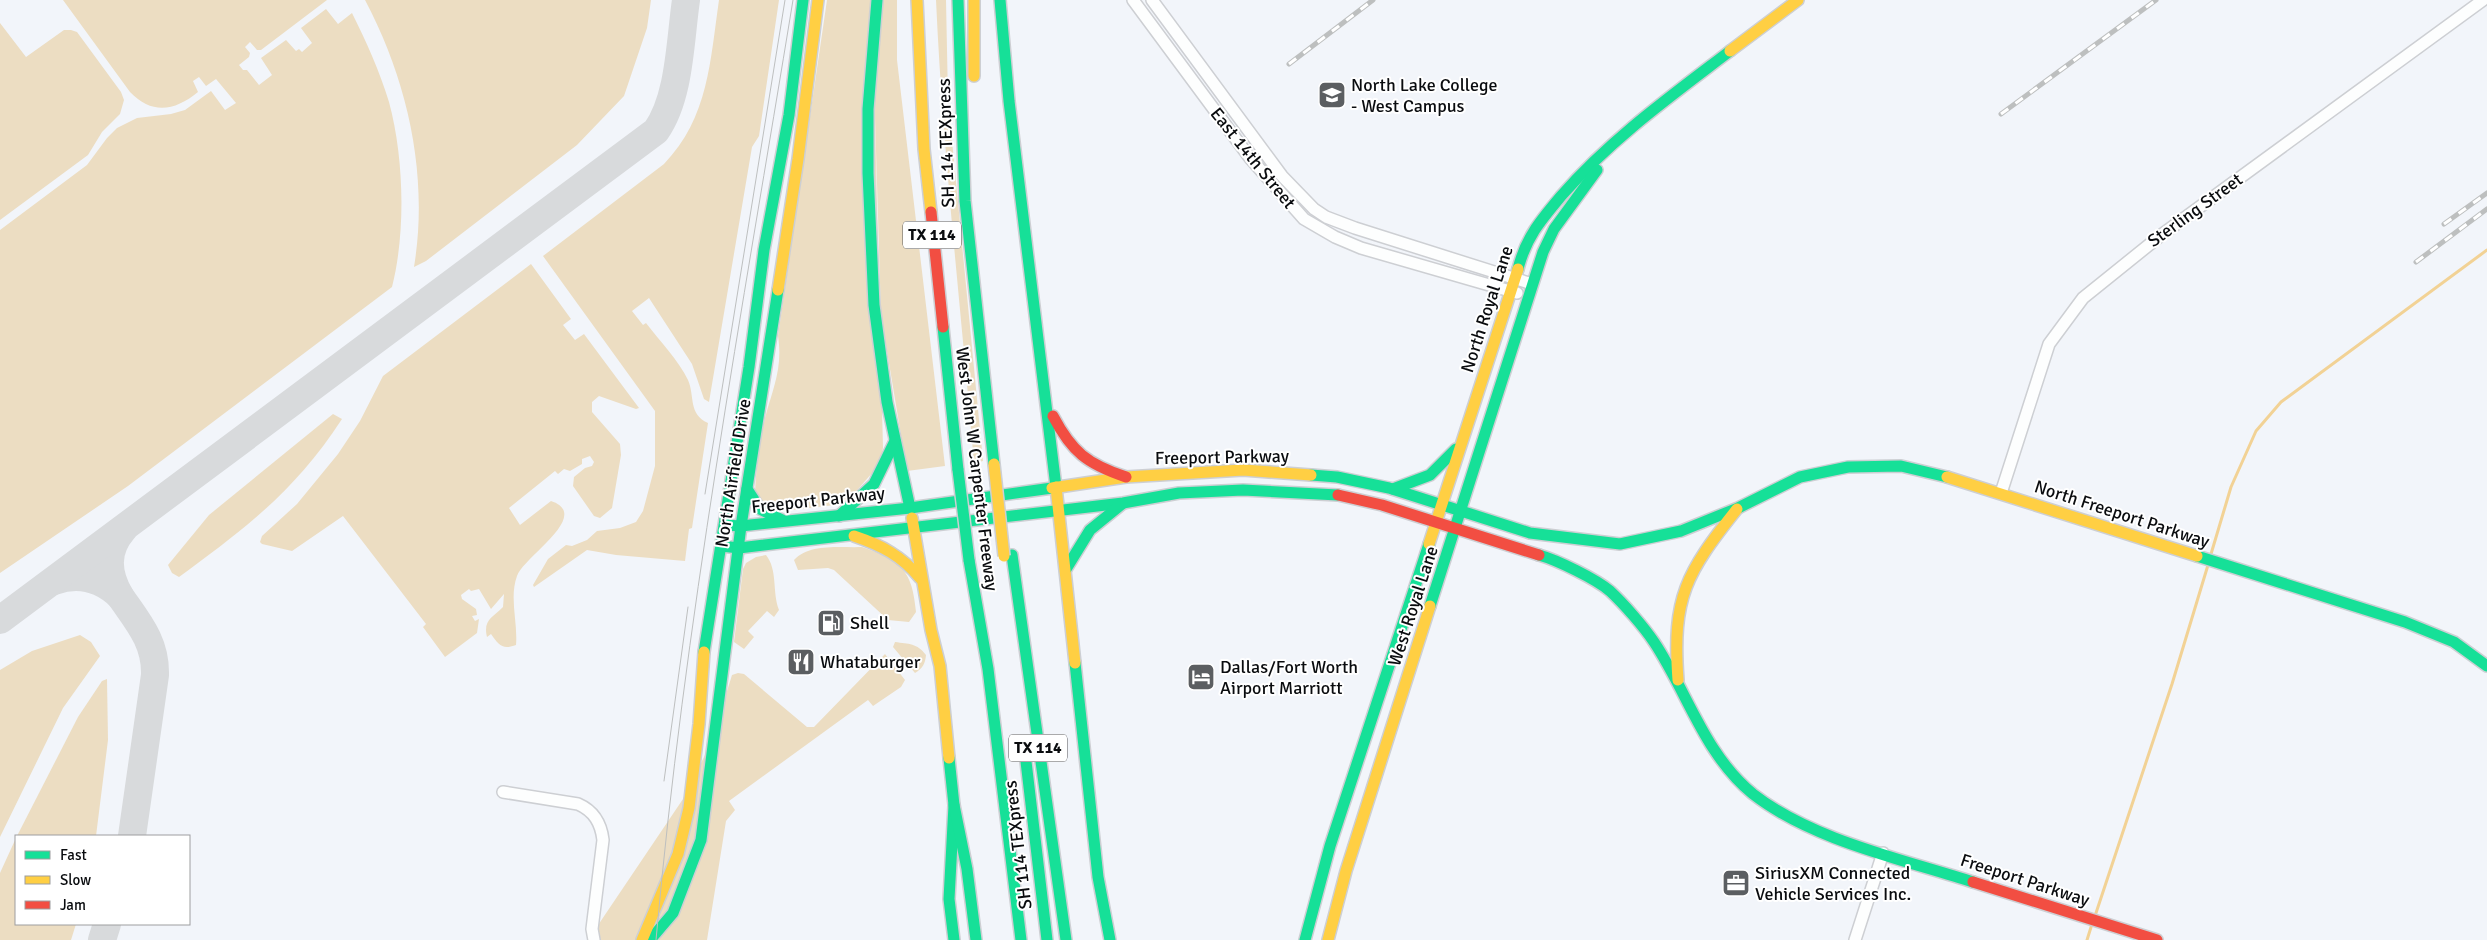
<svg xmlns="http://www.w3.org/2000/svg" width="2487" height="940" viewBox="0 0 2487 940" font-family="Signika,sans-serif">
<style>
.grass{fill:#ecddc2}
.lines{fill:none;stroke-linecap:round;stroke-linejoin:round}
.stream{stroke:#f2d295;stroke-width:3}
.taxiway{stroke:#d8dadc;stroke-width:28}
.street-casing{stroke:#cdcfd3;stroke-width:14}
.fast-casing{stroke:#cdcfd3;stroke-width:14}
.slow-casing{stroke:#cdcfd3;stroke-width:14}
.jam-casing{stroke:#cdcfd3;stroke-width:14}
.street{stroke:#fdfefe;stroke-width:11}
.fast{stroke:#16e098;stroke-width:11}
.slow{stroke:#ffcf43;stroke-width:11}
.jam{stroke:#f24e42;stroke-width:11}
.tram{stroke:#bdbfbf;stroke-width:1}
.rail-casing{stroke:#bdbfbf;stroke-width:5}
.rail{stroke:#fff;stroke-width:3;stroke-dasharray:9;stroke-linecap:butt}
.fast-bridge-casing{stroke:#cdcfd3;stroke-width:14;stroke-linecap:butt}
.slow-bridge-casing{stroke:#cdcfd3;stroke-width:14;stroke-linecap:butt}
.fast-bridge{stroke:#16e098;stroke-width:11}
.slow-bridge{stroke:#ffcf43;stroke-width:11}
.labels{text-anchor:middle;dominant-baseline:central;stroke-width:4;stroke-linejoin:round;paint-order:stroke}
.shield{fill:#fff;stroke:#545557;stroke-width:1}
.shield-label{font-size:16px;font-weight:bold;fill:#0a0c0f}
.poi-label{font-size:18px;fill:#0a0c0f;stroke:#fff;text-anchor:start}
.street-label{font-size:18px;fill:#0a0c0f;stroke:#fff}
</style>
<rect width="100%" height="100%" fill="#f2f5fa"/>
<!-- grass -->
<g class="grass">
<path d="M63,0H327L261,50H257L250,42L245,47L250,53L249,57L239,65L243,70H247L259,85L272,75L261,58L286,40L296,51L299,49L302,52L312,43L301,28L326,9L338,24L352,13C366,41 380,72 389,102C404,157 406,232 392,287L128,486L0,573V230L87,165L107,138L117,128L137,118L171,114L185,110L211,91L225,110L236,103L216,79L206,86L199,77L193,81L198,92C175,111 152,115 130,92Z"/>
<path d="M365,0H651L647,28L624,96L577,145L426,261L414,267C429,176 408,81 365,0Z"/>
<path d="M719,0H779L759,136L752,147L709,402L704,399L692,364L649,298L632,311L643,325L646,323C659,340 679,361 688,380C695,396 688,414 708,423L692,528L689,529L685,561L616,555L587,550L534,587L533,585L548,559L566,545L572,546L587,540L597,531L620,528L636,522L643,511L655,466V411L543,256L664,164C709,117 710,61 719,0Z"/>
<path d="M827,0H872L883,448L880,464L852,496L835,505L775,512L755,498C755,475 760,440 765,418C773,388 783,368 778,336Z"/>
<polygon points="882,0 897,0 897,60 945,466 907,471 881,315 874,85"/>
<path d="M936,0H946L948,99L983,461L974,463C961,309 943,155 936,0Z"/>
<polygon points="0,23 26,57 64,30 71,30 77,32 121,92 124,100 120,114 102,132 88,155 0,220"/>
<path d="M531,264L571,319L563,325L575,340L584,334L639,408L636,409L599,396L592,402V412L620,444L621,455L612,508L600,518L594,516L573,486L574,477L585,468L592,466L594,462L590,456L582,459V464L570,471L564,469L558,474L555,471L509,508L520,525L551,501C593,515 523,557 517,576C509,598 518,622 516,645C502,650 499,645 491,634L487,637C483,620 492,618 503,607L504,594L491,609L479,589L471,591L469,589L461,595L462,599L476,609L477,615L472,616L475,621L479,619L477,633L445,657L423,627L426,624L343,516L292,551L262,544L260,542L262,536L297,504L338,454L360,421L383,376Z"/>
<path d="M333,414L342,419C295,491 247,527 179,577L172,573L168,565L209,515Z"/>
<path d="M862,547C902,561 912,570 916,612L909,622L888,620L834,570L828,568L798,570L794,560C810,543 841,548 862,547Z"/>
<path d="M766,555C778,570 772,592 779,610L774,617L767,611L748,631L754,637L744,649L734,642L743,569L746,563L756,557Z"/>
<polygon points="80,635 91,642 100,656 63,708 0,837 0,670 32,651"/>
<path d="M895,642C909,644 917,643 926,655C925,664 923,668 915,673L893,647Z"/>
<polygon points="885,654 905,680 901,687 873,706 868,700 729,801 735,810 726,821 707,940 588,940 683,799 711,743 732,675 738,673 744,674 807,727 814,727"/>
<polygon points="107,679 108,740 96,836 17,836 78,717 102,681"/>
<polygon points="16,838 16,924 76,924 71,940 0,940 0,873"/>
</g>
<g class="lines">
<!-- stream -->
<g class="stream">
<polyline points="2211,554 2231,487 2256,431 2281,402 2487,250"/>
<polyline points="2095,916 2172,684 2208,565"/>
<polyline points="2087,940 2092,924"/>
</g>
<!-- taxiway -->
<g class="taxiway">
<path d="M54,581C79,572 101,578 120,596C107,573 105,551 123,530"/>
<path d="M120,596C138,622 156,642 155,675L132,836"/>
<path d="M0,620L656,131C680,97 680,41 686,0"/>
<polyline points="102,940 107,924"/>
</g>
<defs>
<g id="street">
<polyline points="1133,0 1250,158 1304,219 1335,237 1361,248 1517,293"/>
<polyline points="1152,0 1282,176 1314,209 1326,217 1355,228 1532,284"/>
<polyline points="2001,493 2049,344 2083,298 2160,236 2483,0"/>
<path d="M503,792L578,804C594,811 601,823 603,840L592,929L594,940"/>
<polyline points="1855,940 1883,853"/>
</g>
<g id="fast">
<polyline points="877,0 868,109 868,173 874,305 887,402 910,508"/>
<polyline points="958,0 965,201 994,464"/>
<polyline points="1000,0 1009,101 1056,487"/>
<path d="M1518,269C1526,237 1541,220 1562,195C1611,139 1671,96 1730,51"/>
<polyline points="943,327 958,470"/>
<polyline points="1311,475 1337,477 1389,488 1530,533 1620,544 1681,531 1738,508 1800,477 1848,467 1901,466 1947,477"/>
<polyline points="747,489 760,509 782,520"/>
<polyline points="1393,489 1430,475 1456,449"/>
<polyline points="839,516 874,484 895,441"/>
<polyline points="725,525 741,526 910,508 1052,488"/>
<polyline points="721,546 739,548 1123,503 1179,493 1243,490 1338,495"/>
<polyline points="1012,555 1066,940"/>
<path d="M1539,555C1557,560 1596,579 1610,591C1624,604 1644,627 1654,642C1688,693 1704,754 1753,794C1812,840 1902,859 1973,882"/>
<polyline points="2197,556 2405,622 2454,642 2487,666"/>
<polyline points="969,560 988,669 1021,940"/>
<polyline points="1066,569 1090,530 1122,504"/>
<polyline points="1430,606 1543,252 1554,229 1597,170"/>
<polyline points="704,652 749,367 764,250 789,115 803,0"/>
<polyline points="1075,663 1098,877 1110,940"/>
<polyline points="1025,753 1047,940"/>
<polyline points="949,758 954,805 949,899 954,940"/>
<polyline points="954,805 967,869 976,940"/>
<polyline points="650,940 673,913 701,840 741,526 778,290"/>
<polyline points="1305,940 1330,846 1429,544"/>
</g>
<g id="slow">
<polyline points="917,0 924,149 931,212"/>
<polyline points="974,0 974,76"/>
<polyline points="1730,51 1798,0"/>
<polyline points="778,290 798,159 818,0"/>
<polyline points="1947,477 2197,556"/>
<polyline points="1056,487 1075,663"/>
<polyline points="1052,488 1126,477 1243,470 1311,475"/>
<polyline points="912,518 931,630 940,666 949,758"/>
<path d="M854,536C881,545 902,556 920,578"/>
<polyline points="1429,544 1518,269"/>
<path d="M1678,680C1672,597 1686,573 1737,509"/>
<polyline points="642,940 678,854 689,808 699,724 704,652"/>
<polyline points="1328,940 1346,871 1430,606"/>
</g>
<g id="jam">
<polyline points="931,212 943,327"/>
<path d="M1053,416C1072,452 1087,464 1126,477"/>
<polyline points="1338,495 1382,505 1539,555"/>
<polyline points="1973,882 2157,940"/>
</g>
</defs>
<!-- street casing -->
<use href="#street" class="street-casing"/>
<!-- fast casing -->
<use href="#fast" class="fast-casing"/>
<!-- slow casing -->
<use href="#slow" class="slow-casing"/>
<!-- jam casing -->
<use href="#jam" class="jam-casing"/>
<!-- street -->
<use href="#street" class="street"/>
<!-- fast -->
<use href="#fast" class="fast"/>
<!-- slow -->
<use href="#slow" class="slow"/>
<!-- jam -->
<use href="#jam" class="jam"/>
<!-- tram -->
<g class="tram">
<polyline points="705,494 785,0"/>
<polyline points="664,781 688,607"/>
<path d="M656,940C684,625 742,312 793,0"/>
</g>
<defs>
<g id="rail">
<polyline points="1289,64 1373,0"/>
<polyline points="2001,114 2156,0"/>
<polyline points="2444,224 2487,193"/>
<polyline points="2416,262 2487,209"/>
</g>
</defs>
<!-- rail casing -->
<use href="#rail" class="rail-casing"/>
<!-- rail -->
<use href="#rail" class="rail"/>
<defs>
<polyline id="fast-bridge" points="958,470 969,560"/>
<polyline id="slow-bridge" points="994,464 1004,556"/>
</defs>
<!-- fast-bridge casing -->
<use href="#fast-bridge" class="fast-bridge-casing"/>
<!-- slow-bridge casing -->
<use href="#slow-bridge" class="slow-bridge-casing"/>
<!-- fast-bridge -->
<use href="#fast-bridge" class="fast-bridge"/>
<!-- slow-bridge -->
<use href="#slow-bridge" class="slow-bridge"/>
</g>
<!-- icons -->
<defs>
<symbol id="university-square" viewBox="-11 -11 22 22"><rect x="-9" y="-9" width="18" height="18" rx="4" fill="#5b5e61" stroke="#fff"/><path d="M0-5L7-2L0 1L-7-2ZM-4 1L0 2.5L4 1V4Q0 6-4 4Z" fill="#fff"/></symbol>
<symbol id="fuel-square" viewBox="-11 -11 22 22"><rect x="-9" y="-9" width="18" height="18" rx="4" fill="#5b5e61" stroke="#fff"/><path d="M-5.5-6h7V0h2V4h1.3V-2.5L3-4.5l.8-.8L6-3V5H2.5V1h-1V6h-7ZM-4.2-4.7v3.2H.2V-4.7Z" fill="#fff"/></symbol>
<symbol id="restaurant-square" viewBox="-11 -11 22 22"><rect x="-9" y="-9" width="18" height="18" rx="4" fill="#5b5e61" stroke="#fff"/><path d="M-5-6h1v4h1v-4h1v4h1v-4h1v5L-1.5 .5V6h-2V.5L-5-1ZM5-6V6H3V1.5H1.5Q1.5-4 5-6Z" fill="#fff"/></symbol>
<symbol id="hotel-square" viewBox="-11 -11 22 22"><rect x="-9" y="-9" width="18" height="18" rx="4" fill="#5b5e61" stroke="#fff"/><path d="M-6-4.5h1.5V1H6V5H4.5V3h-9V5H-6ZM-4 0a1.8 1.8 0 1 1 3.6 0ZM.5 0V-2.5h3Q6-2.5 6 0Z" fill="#fff"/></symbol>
<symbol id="office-square" viewBox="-11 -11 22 22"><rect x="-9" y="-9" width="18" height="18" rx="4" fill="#5b5e61" stroke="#fff"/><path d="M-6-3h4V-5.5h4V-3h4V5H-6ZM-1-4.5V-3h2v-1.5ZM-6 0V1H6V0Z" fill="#fff"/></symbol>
</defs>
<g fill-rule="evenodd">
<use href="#university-square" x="1316" y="79" width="32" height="32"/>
<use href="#fuel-square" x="815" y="607" width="32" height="32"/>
<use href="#restaurant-square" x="785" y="646" width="32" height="32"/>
<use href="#hotel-square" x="1185" y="661" width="32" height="32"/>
<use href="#office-square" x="1720" y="867" width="32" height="32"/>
</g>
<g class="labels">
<!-- shield labels -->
<g class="shield">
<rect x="903" y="221.5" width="58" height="27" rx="4"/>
<rect x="1009" y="734.5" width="58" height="27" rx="4"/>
</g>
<g class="shield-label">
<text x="932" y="235">TX 114</text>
<text x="1038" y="748">TX 114</text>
</g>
<!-- poi labels -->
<g class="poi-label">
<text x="1351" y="85">North Lake College<tspan x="1351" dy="21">- West Campus</tspan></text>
<text x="850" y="623">Shell</text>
<text x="820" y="662">Whataburger</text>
<text x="1220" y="667">Dallas/Fort Worth<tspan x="1220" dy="21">Airport Marriott</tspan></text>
<text x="1755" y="873">SiriusXM Connected<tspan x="1755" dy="21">Vehicle Services Inc.</tspan></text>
</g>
<!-- street labels -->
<g class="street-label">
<text transform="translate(946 143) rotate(-92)">SH 114 TEXpress</text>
<text transform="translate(1253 158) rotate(51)">East 14th Street</text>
<text transform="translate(2195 210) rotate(-36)">Sterling Street</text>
<text transform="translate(1487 309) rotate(-72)">North Royal Lane</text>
<text transform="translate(1222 457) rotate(-1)">Freeport Parkway</text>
<text transform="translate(977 469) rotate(83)">West John W Carpenter Freeway</text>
<text transform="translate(733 473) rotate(-81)">North Airfield Drive</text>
<text transform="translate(818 500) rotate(-6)">Freeport Parkway</text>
<text transform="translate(2122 514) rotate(18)">North Freeport Parkway</text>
<text transform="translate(1413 606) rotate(-72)">West Royal Lane</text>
<text transform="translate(1018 845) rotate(-97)">SH 114 TEXpress</text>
<text transform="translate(2025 880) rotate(18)">Freeport Parkway</text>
</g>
</g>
<!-- legend -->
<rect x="15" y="835" width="175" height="90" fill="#ffffff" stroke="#9d9e9f"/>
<rect x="25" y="851" width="25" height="8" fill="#16e098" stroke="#9d9e9f"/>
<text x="60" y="860" font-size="15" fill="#0a0c0f">Fast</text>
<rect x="25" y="876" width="25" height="8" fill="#ffcf43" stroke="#9d9e9f"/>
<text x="60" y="885" font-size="15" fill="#0a0c0f">Slow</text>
<rect x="25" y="901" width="25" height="8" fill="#f24e42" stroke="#9d9e9f"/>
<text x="60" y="910" font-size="15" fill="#0a0c0f">Jam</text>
</svg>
